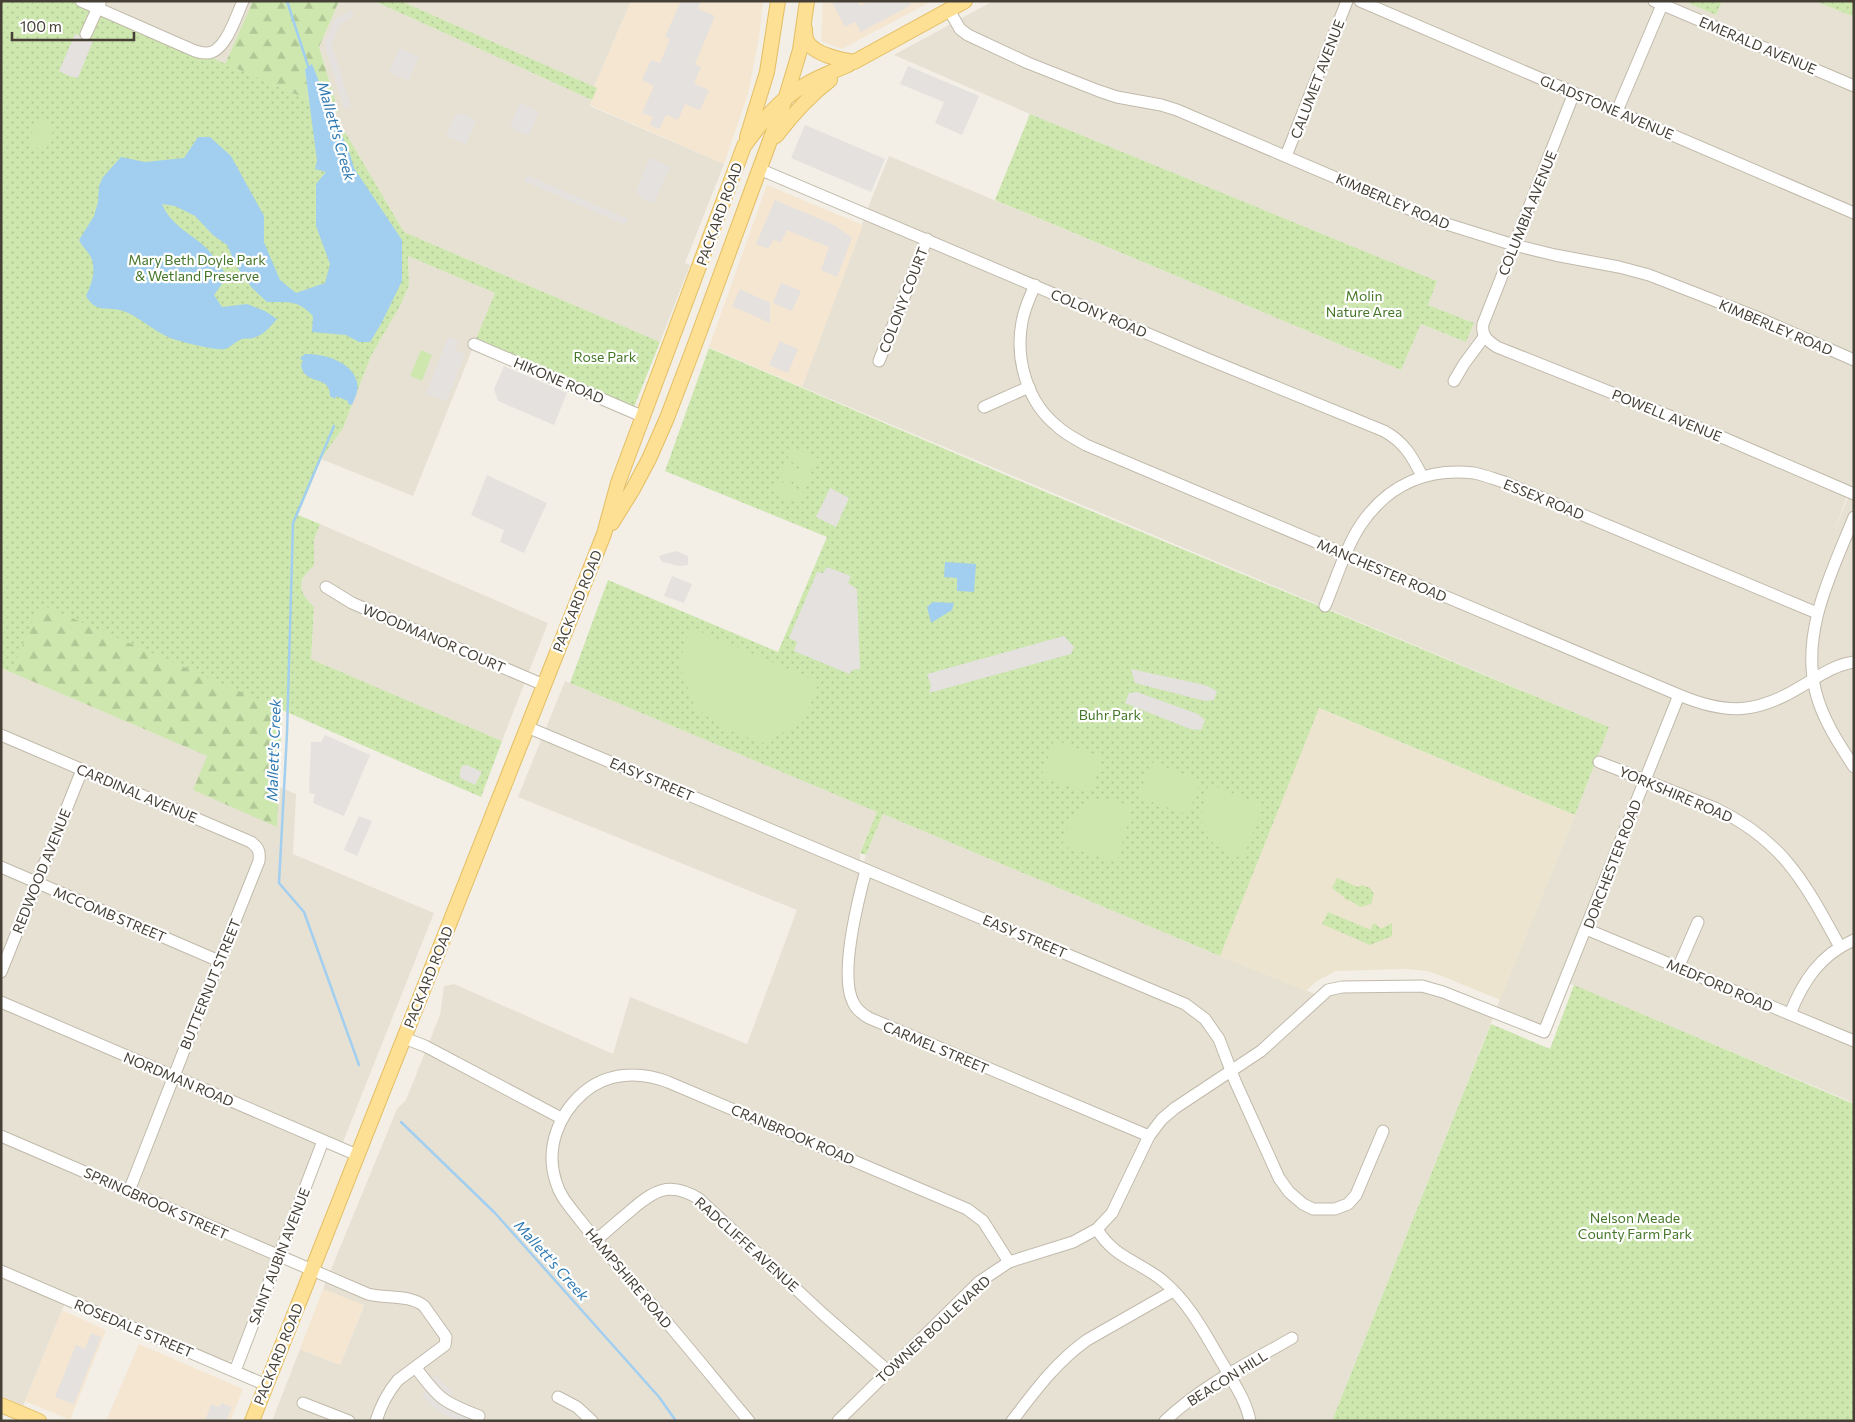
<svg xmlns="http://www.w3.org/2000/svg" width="1855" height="1422" viewBox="0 0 1855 1422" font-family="Commissioner,sans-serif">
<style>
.residential{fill:#e7e1d4}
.commercial{fill:#f5e6d1}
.education{fill:#ece4cf}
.forest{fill:url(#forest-firs)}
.park{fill:url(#park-dots)}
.pitch{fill:#cde7ae}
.parking{fill:#e4e1de}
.water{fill:#a2cff0}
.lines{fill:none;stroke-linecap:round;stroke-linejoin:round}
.stream{stroke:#a2cff0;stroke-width:2.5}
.minor-casing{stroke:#c1baab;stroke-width:13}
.major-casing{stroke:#e3be63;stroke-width:16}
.minor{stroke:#fff;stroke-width:11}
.major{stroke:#fee094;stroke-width:14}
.labels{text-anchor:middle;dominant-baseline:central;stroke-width:4.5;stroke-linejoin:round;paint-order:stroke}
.street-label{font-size:14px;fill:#453f35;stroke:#fff}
.park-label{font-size:14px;fill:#467729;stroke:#fff}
.water-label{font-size:15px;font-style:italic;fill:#2f79b1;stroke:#fff}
</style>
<defs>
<pattern id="forest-firs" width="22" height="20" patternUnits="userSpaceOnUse" patternTransform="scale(1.25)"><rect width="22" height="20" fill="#cde7ae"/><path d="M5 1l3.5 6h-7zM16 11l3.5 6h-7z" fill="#b1c796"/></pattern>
<pattern id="park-dots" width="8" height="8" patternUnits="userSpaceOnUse" patternTransform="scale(1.25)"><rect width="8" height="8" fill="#cde7ae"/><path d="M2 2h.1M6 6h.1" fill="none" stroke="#b1c796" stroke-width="1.8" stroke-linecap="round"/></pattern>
</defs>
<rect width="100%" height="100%" fill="#f3efe6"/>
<!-- residential -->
<g class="residential">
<polygon points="81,1 253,1 225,64"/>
<polygon points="339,1 374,1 592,100 590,106 724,164 685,263 690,265 660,342 404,232 332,110 339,113 319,47"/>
<polygon points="401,1 631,1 594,87"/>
<polygon points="993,1 1684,1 1716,15 1722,1 1815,1 1854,17 1854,478 1833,534 1854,483 1854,1103 1561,980 1539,1028 1496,1009 1575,815 1609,727 802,387 871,200 889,156 1401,370 1421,324 1466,342 1474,323 1428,305 1437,281 1030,114 894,55"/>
<polygon points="408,256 495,293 413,496 321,459 343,428 371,356 401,304 409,285"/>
<polygon points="320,524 548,623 502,741 311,659 314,607 303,596 301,585 305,573 314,566 314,540"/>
<polygon points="1,668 296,794 293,854 434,913 343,1142 323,1134 233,1359 227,1362 69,1293 23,1406 1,1396"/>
<polygon points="565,681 877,812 860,852 860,860 864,861 883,814 1220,956 1325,998 1333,993 1341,992 1426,991 1493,1018 1332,1421 272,1421 300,1349 340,1365 364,1306 323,1289 397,1109 406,1100 440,1015 444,986 454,984 613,1054 630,997 747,1044 797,910 518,797"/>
</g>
<!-- commercial -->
<g class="commercial">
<polygon points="631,1 763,1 759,38 748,94 724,164 590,105 596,88 594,87"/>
<polygon points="823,1 932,1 842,49 821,41"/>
<polygon points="767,185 863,225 802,387 709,347"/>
<polygon points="323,1289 364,1305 340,1365 300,1349"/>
<polygon points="62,1310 106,1330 70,1420 25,1401"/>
<polygon points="139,1344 243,1389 230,1421 106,1421"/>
</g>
<!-- education -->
<polygon class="education" points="1318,708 1575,815 1500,1000 1442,976 1427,971 1405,969 1336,971 1317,981 1306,991 1220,956"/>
<!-- forest -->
<g class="forest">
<polygon points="253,1 339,1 319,47 339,113 330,109 312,65 305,69 309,100 225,64"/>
<polygon points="1,288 290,525 277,827 193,790 207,756 1,668"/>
</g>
<!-- park -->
<g class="park">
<path d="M1,1H81L332,110L404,232L660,342L634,407L476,339L495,293L408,256L409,285L401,304L371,356L343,428L321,459L298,515L320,524L314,540V566C296,580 298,592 314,607L311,659L502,741L481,797L40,604L11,672L1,668Z"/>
<polygon points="374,1 401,1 597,88 592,100"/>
<polygon points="1684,1 1722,1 1716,15"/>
<polygon points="1815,1 1854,1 1854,17"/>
<polygon points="1030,114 1437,281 1428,305 1474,323 1466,342 1421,324 1401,370 995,200"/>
<polygon points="709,348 1048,493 1609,727 1575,815 1319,708 1220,956 883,814 866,855 860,853 877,812 570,683 608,580 778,652 827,537 665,471"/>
<polygon points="1337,878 1358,887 1362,885 1370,888 1374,894 1371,904 1360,907 1351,901 1346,900 1344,897 1332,888"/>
<polygon points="1328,912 1371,930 1372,925 1375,923 1381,929 1392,923 1392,936 1370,945 1322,924"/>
<polygon points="1574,985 1854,1104 1854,1421 1332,1421 1491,1024 1550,1049"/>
</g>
<!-- pitch -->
<g class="pitch">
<polygon points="38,119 55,126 45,151 27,144"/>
<polygon points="421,350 432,355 422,381 410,376"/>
<polygon points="793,447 819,459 814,472 787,460"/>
<polygon points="785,463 812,475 806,488 780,476"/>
<polygon points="778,480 804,492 799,504 773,492"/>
<polygon points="690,627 819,682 802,723 762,743 725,729 695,708 679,664"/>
<polygon points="1054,740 1103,757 1090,793 1041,777"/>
<polygon points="1151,762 1201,780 1188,815 1138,797"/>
<path d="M1209,784L1263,805L1243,859C1199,842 1195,826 1209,784Z"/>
<polygon points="1095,800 1114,801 1133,806 1117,862 1062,846 1067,827 1077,810"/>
</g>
<!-- parking -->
<g class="parking">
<polygon points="681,1 701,1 698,9 715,16 695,64 701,67 694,84 709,90 700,110 685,104 678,120 666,115 659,129 650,125 653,117 642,113 654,86 642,80 651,60 660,63 670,39 665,37"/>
<polygon points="834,1 858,1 860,6 869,1 909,1 911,5 861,32 855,22 845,27 832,2"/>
<polygon points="351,10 354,16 342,23 338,29 332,44 351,107 344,109 325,46 326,38 336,18"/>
<polygon points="75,34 93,41 78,78 69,76 59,71"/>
<polygon points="400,48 419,57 409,80 399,77 389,71"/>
<polygon points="908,66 979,96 962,135 935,123 944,102 900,84"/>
<polygon points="520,103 539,112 529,135 519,132 510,126"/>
<polygon points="456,113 467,115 476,121 466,145 446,136"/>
<polygon points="805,125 885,159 871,192 791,158"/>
<polygon points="650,157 670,167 654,203 644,200 635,193"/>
<polygon points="527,175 628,219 625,225 524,181"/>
<polygon points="775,200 834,225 852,238 837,277 821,270 829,247 787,230 781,242 773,240 768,249 756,244"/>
<polygon points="781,283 801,291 792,311 773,303"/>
<polygon points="740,289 770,303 770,323 732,306"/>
<polygon points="448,337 459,341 455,350 465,354 447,401 426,394"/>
<polygon points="780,341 798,349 788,373 769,365"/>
<polygon points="504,366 567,393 554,425 498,401 494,389"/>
<polygon points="487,475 547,503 524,553 500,542 504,530 471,515"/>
<polygon points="830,488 849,498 836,527 816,517"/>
<polygon points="676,551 688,556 688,565 680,566 662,562 659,556"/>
<polygon points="827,567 851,576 848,583 857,589 860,669 852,670 849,674 794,651 797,642 789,638 817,572 823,573"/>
<polygon points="672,576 692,584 684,603 664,596"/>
<polygon points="1064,636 1074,647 1071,654 929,693 931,686 927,674"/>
<polygon points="1131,669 1205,685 1217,691 1214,700 1205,701 1135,683"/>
<polygon points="1137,692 1198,714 1205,720 1201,730 1190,729 1125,703 1129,693"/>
<polygon points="325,735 370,755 344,816 313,803 315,794 309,793 311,742 321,742"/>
<polygon points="467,765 482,772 475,785 460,778 460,771 462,766"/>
<polygon points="359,816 372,821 357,856 344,850"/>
<polygon points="91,1333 101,1337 74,1404 55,1397 76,1345 85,1349"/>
<polygon points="436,1375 441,1382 453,1391 447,1402 479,1421 457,1421 436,1410 428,1402 422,1395 430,1388 426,1382"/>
<polygon points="222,1403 232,1407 226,1421 205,1421 211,1404 219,1407"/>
</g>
<!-- water -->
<g class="water">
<path d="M312,64L330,109L349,151L354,168L402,240V281L381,324L370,342H359L346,335L312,332L313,316C297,299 289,303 267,302L252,288L237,267L227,245L213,235L195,216L175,206L162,204C170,224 188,232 203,245C213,254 221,266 227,277L214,295L222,307L247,304L265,311L277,319C270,327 264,335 253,338C250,339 246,338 242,339C236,341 231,347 225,349C216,351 175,341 166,336C152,329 140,318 126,312C109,305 97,315 86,296C91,285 96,273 92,260C90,253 82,247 79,240L94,216L98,202L99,186L103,177L121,157L145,162L184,158L198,137H210L231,156L264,216V242L280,280L296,293L325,283L330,264L316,226V184L326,172L315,169L317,161L305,69Z"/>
<path d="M305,354C323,353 353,362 357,382C359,390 355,398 352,405L348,404V401L336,396L335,399L330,396C330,377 313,384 304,373C303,372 301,365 301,365L303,361L300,358Z"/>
<polygon points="945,562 976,564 974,592 957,591 957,578 944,577"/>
<polygon points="933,602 954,603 952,610 931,623 927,607"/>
</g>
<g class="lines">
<!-- stream -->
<g class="stream">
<polyline points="287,1 309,69"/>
<polyline points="334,426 293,523 287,733 279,883 304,912 359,1065"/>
<polyline points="401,1122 495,1213 659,1397 676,1421"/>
</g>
<defs>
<g id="minor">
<path d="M81,1L195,51C198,52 203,53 206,53C225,54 236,16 243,1"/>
<polyline points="1360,1 1854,213"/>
<polyline points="1654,1 1854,86"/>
<polyline points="949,10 960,29 968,35 1028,63 1099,91 1117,97 1161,105 1177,110 1437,221 1514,245 1555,255 1619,267 1649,275 1754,316 1854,360"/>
<polyline points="86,34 100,3"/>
<path d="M1574,93L1483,324C1481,336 1488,341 1497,347L1710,432L1854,494"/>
<polyline points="1617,111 1662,5"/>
<polyline points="1286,156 1347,1"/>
<path d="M759,169L1205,358L1384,431C1404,442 1412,456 1422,476"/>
<path d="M1035,285C1030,297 1024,309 1022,322C1015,359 1027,402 1057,426C1065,434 1076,439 1086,445L1679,695C1727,715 1757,714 1802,686C1819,676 1834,665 1854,662"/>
<polyline points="474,344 644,417"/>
<polyline points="879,361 927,239"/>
<polyline points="1454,381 1464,364 1484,337"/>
<polyline points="984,407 1029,387"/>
<path d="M1854,517C1832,572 1800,632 1816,693C1823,720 1839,744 1854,767"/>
<polyline points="326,587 352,603 544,685"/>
<path d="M1325,606C1335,582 1347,544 1362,523C1389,484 1428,468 1474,473C1484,475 1494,479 1504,482L1817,613"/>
<polyline points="527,727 1185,1004 1205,1019 1219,1039 1235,1081 1279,1178 1289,1192 1303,1204 1313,1209 1335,1209 1348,1204 1356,1195 1383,1131"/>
<path d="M1,735L251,842C259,848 260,852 259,861L219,961L129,1191"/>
<path d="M1599,762L1715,808C1784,841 1805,883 1840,947"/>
<polyline points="1,867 219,961"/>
<path d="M866,870C858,900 839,974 853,1002C856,1009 862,1014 869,1018L1149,1136"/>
<polyline points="1586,929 1854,1041"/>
<polyline points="1678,968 1698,922"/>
<polyline points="1,972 82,770"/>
<polyline points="1,1002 357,1155"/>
<path d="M1790,1014C1803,981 1820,955 1854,940"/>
<polyline points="404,1038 425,1046 561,1118"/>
<path d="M1,1136L368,1294C386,1299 409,1294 424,1306L446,1337L445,1345L398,1380C387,1393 381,1405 376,1421"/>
<path d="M1097,1229C1113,1257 1138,1261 1162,1280C1190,1303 1206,1336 1224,1366C1234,1384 1246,1400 1250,1421"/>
<path d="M596,1240C607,1231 618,1221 629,1212C653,1191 669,1180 699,1199L824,1315L888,1371"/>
<polyline points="1,1271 266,1385"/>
<path d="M416,1368C439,1399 443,1402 479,1416"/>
<polyline points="235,1371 323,1141"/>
<polyline points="558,1397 577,1407 592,1421"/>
<polyline points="303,1403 349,1421"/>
<path d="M749,1421C712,1377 677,1333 639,1290C619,1267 599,1244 580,1220C571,1208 560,1197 556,1182C545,1149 558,1115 583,1093C607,1072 639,1071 668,1082L967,1209L983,1221L1009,1262"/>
<polyline points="838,1421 979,1282 1009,1262 1073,1242 1097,1229 1112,1213 1149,1136 1162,1119 1175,1108 1261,1051 1328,990 1342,987 1422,986 1443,992 1544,1032 1679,695"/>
<path d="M1012,1421C1035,1391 1056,1362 1087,1340L1173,1291"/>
<path d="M1165,1421C1201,1386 1249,1363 1292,1338"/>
</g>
<g id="major">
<path d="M805,29C805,33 805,37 807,41C813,54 841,60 854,62L965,1"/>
<path d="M776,136C792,115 809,96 830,80"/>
<polyline points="747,137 767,72 778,1"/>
<polyline points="612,523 633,489 649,459 667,418 694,347 786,97 800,50 807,1"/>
<polyline points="1,1405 39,1421"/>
<path d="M252,1421L604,534L618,483L744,146C761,123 779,99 805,85C818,77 834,71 848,65"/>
</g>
</defs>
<!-- minor casing -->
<use href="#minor" class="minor-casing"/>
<!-- major casing -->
<use href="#major" class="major-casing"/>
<!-- minor -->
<use href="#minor" class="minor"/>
<!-- major -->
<use href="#major" class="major"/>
</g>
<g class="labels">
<!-- street labels -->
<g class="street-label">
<text transform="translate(1758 45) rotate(23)">EMERALD AVENUE</text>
<text transform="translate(1317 79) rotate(-69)">CALUMET AVENUE</text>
<text transform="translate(1607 107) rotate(23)">GLADSTONE AVENUE</text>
<text transform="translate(1393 201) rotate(23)">KIMBERLEY ROAD</text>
<text transform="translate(1527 213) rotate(-68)">COLUMBIA AVENUE</text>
<text transform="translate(719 214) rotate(-70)">PACKARD ROAD</text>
<text transform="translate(903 300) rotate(-69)">COLONY COURT</text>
<text transform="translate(1099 313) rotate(23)">COLONY ROAD</text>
<text transform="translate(1776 327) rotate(23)">KIMBERLEY ROAD</text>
<text transform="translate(559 380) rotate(23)">HIKONE ROAD</text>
<text transform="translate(1667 415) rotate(22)">POWELL AVENUE</text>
<text transform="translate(1544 499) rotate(22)">ESSEX ROAD</text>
<text transform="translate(1382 570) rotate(23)">MANCHESTER ROAD</text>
<text transform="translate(577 601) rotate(-68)">PACKARD ROAD</text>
<text transform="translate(434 638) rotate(23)">WOODMANOR COURT</text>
<text transform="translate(652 779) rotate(23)">EASY STREET</text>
<text transform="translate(137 793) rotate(23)">CARDINAL AVENUE</text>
<text transform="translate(1676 794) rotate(23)">YORKSHIRE ROAD</text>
<text transform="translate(1612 864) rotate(-69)">DORCHESTER ROAD</text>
<text transform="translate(41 871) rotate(-68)">REDWOOD AVENUE</text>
<text transform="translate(110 914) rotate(23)">MCCOMB STREET</text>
<text transform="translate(1025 936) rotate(23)">EASY STREET</text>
<text transform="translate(428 977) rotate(-68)">PACKARD ROAD</text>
<text transform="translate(210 984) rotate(-68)">BUTTERNUT STREET</text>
<text transform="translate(1720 985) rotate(23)">MEDFORD ROAD</text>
<text transform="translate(936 1047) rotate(23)">CARMEL STREET</text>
<text transform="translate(179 1079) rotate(23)">NORDMAN ROAD</text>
<text transform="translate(793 1134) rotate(23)">CRANBROOK ROAD</text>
<text transform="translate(156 1203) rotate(24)">SPRINGBROOK STREET</text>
<text transform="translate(747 1244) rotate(42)">RADCLIFFE AVENUE</text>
<text transform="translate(279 1256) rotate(-69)">SAINT AUBIN AVENUE</text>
<text transform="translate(629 1278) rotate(50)">HAMPSHIRE ROAD</text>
<text transform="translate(134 1328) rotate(23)">ROSEDALE STREET</text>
<text transform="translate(933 1329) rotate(-43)">TOWNER BOULEVARD</text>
<text transform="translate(278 1354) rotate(-68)">PACKARD ROAD</text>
<text transform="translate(1227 1378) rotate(-32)">BEACON HILL</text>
</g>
<!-- park labels -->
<g class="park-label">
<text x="197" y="259">Mary Beth Doyle Park<tspan x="197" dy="16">&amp; Wetland Preserve</tspan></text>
<text x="1364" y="295">Molin<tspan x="1364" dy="16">Nature Area</tspan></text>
<text x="605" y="356">Rose Park</text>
<text x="1110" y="714">Buhr Park</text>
<text x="1635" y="1217">Nelson Meade<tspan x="1635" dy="16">County Farm Park</tspan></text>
</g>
<!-- water labels -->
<g class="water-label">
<text transform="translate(337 131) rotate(74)">Mallett's Creek</text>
<text transform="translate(273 750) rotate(-88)">Mallett's Creek</text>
<text transform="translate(552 1260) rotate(48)">Mallett's Creek</text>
</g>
</g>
<!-- border -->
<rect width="1855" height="1422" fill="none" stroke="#453f35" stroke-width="5"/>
<!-- scale -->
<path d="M12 32v8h122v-8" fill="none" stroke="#453f35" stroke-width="2.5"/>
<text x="20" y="32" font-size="15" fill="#453f35" stroke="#ffffff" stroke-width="4" paint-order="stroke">100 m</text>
</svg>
